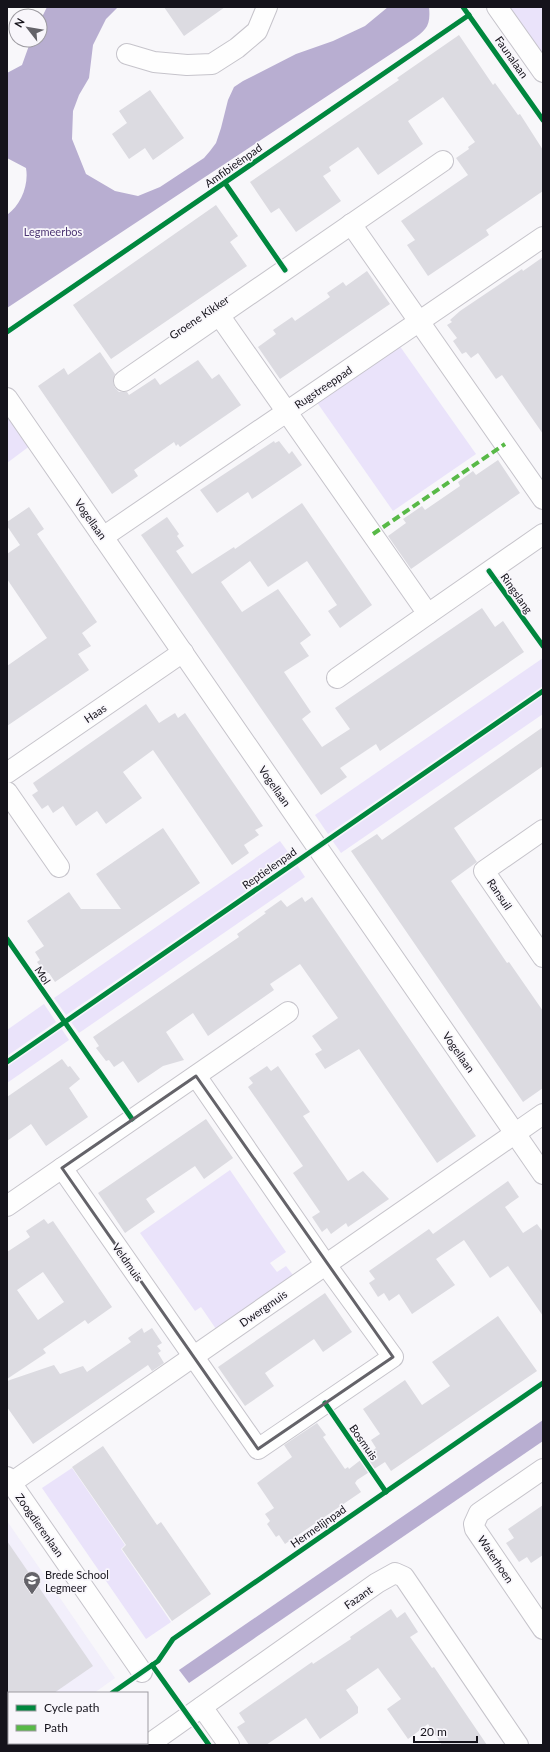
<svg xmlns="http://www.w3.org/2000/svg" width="550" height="1752" viewBox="0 0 550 1752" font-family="Lato,sans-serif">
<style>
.built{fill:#f2effb}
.green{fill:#eae3fa}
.water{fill:#b8aed1}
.building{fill:#dcdbe1;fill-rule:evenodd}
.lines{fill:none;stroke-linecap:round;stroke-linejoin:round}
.minor-casing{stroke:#c6c4cb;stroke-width:22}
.minor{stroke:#fefefe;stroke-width:20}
.quiet{stroke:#58b947;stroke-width:4;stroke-dasharray:8 4;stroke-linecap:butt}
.cycleway-casing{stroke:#f8f6fb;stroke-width:8}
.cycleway{stroke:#00873e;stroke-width:5}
.marked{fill:none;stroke:#646369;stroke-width:3;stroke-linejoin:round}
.labels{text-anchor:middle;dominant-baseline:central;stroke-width:3.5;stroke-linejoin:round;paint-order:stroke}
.street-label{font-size:11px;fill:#15131b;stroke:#f8f6fb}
.park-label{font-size:11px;fill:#4d3674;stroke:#f8f6fb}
.poi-label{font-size:11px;fill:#15131b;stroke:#f8f6fb;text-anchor:start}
</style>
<rect width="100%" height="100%" fill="#f8f7fa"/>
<!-- built -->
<polygon class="built" points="7,1521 115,1678 94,1693 9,1693 9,1743 21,1743 18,1745 7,1745"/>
<!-- green -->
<g class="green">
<polygon points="497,7 543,7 543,73"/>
<polygon points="399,345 476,454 393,511 316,401"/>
<polygon points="7,410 31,445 7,463"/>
<polygon points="543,658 543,686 328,834 315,815"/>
<polygon points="543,695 543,714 341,853 332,840"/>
<polygon points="280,841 293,859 66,1015 54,998"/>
<polygon points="297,865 305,877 79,1033 71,1022"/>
<polygon points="44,1004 56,1022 7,1056 7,1030"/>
<polygon points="61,1028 69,1040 7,1083 7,1066"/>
<polygon points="230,1170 286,1252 270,1263 277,1272 286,1266 293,1275 216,1329 201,1307 195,1311 140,1233"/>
<polygon points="72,1468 125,1545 121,1549 171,1622 146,1639 42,1488"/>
</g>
<!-- water -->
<g class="water">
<path d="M47,7H118L106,19L93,45L89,78L79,95L73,111L72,139L86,174L115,191L138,196L160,187L204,158L210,151L216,143L221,128L228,100L234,87L243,81L296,54L333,41L365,26L388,7H429C431,26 426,30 412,40L7,308V215C21,205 29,185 26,168L7,158V73L22,65L31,40H40V21Z"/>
<polygon points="543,1420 543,1441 189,1683 179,1670"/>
</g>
<!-- building -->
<g class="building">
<polygon points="164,7 225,7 184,36"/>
<polygon points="459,35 493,85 495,83 518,115 520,114 543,150 543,191 486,230 489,235 428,276 407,245 415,240 401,221 468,175 456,158 469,149 468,147 475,142 443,97 408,121 423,144 378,175 358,147 329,167 331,171 323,176 341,201 296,232 279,208 271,213 250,182 399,80 397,78"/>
<polygon points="150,90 184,138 153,160 145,148 129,159 112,134 127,123 119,111"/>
<polygon points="216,205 238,236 230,242 247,266 111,359 73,305"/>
<polygon points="543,257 543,434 502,375 496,379 478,353 471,358 466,352 462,354 453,341 457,338 447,325 452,322 450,320 460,311 522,269 523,271"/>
<polygon points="367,271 390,304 280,379 258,347 276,334 273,330 292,317 295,321 330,297 327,293 343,282 346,286"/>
<polygon points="100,352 115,374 113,382 115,388 119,392 127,392 129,395 155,378 160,385 198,360 212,379 219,374 241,405 180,447 178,444 176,446 174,442 134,470 138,476 112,494 38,386 64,368 68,375"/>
<polygon points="274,441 275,443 279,441 289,454 292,451 302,465 252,499 248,492 217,513 200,490"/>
<polygon points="498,460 520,493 411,569 388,536 406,523 403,519 422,506 425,510 460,486 458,482 473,471 476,475"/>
<polygon points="302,503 372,605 340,628 328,611 337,605 307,561 268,587 250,561 221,582 242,612 278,589 311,635 300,643 309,656 284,672 311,712 302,719 322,747 350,729 335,708 482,608 495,627 503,621 524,652 380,751 376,744 340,768 347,777 321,795 141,535 167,517 179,534 177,536 184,546 176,551 192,574 234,547 235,549"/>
<polygon points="29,507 44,529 37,534 97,622 82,633 91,646 78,654 89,670 7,726 7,666 47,638 7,579 7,554 20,545 7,526 7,522"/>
<polygon points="146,704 159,723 175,713 178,718 185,713 263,826 255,830 259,835 244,845 249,853 232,865 153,750 123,772 142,798 106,824 97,811 76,826 63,806 53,813 48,805 42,809 32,795 38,791 33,783"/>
<polygon points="543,727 543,766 454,828 477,862 451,881 507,963 509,962 543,1011 543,1088 523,1102 351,851 377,834 382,840"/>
<polygon points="163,828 200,883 55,982 49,973 45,973 37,962 40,960 35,952 44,946 27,921 69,892 81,909 121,909 96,874"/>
<polygon points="302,897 305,902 312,897 476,1136 437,1163 359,1049 325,1069 315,1054 322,1050 312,1036 338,1018 300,964 270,984 274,990 208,1036 193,1013 166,1032 184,1060 163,1066 138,1083 123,1061 114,1067 109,1060 106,1061 96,1048 99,1046 93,1037 239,937 237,934 266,913 264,912 281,900 287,907"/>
<polygon points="62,1059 68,1067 70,1066 80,1079 69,1088 88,1117 46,1146 31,1124 7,1141 7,1097"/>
<polygon points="267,1066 271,1071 278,1066 310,1112 303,1116 348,1181 363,1171 389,1199 348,1227 346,1223 331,1234 327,1228 322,1232 312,1217 320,1212 293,1173 303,1166 248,1087 253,1083 249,1078"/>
<polygon points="206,1119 233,1158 204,1179 195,1166 146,1199 155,1212 125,1233 98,1193"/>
<polygon points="508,1181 519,1197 505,1207 523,1233 537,1224 543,1232 543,1316 508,1266 490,1278 464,1240 436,1259 455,1285 412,1314 399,1294 389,1301 384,1293 378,1297 369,1283 375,1279 369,1271 429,1229 433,1234"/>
<path d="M44,1219L48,1224L53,1221L112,1307L88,1324L85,1320L62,1336L43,1349L46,1353L7,1379V1252L30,1237L26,1231ZM43,1272L64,1302L38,1320L17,1290Z"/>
<polygon points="325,1293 352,1332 323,1352 314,1339 265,1373 274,1386 245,1406 218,1367"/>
<polygon points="498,1316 537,1371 391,1471 385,1462 357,1480 355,1483 361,1492 285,1544 279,1535 276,1537 267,1524 270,1521 265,1514 274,1508 257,1483 292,1457 284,1445 317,1423 326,1435 323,1437 345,1469 348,1467 349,1469 376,1448 371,1440 380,1434 363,1409 405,1380 422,1405 450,1386 432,1362"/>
<polygon points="142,1328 144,1333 152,1328 162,1343 157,1346 161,1351 158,1353 164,1363 152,1371 148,1365 33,1444 7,1407 7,1381 54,1365 60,1374 83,1366 87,1372 131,1342 128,1338"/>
<polygon points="103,1446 157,1525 161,1522 211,1594 172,1621 122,1549 126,1545 72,1467"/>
<polygon points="543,1505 543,1555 531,1563 527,1557 519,1562 506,1543 514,1538 508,1529"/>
<polygon points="7,1541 93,1666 54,1693 7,1693"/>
<polygon points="391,1609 397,1618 405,1612 418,1632 410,1637 432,1668 434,1667 487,1745 442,1745 428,1724 408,1739 387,1709 401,1699 378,1668 346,1690 358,1707 358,1713 320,1739 306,1718 266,1745 249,1745 237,1727 245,1722 239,1713 312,1662 313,1664 351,1639 350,1637"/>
</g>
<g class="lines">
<defs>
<g id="minor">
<polyline points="497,7 543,72"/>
<polyline points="127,54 154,62 187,65 212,64 237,48 257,31 267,7"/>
<polyline points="351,224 543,499"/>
<polyline points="219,315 428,614 543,534"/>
<polyline points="124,381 443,161"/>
<polyline points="7,398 543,1174"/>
<polyline points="103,537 543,237"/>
<polyline points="337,678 428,614"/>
<polyline points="7,773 183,652"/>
<polyline points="7,792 59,867"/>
<polyline points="543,830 484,871 543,957"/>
<polyline points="62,1168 258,1449 393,1357 326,1265 196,1076"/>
<polyline points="7,1206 288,1012"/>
<polyline points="543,1469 479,1513 474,1524 475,1529 543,1629"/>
<polyline points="7,1477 142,1672"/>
<polyline points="11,1483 543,1114"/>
<polyline points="202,1707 229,1745"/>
<polyline points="148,1745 377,1583 395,1573 404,1577 518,1745"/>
</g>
</defs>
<!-- minor casing -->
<use href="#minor" class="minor-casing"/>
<!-- minor -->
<use href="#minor" class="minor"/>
<!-- quiet -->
<polyline class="quiet" points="373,534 505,444"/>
<defs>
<g id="cycleway">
<polyline points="463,7 543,120"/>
<polyline points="225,183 285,270"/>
<polyline points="7,332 469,15"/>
<polyline points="489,571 543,646"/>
<polyline points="7,939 132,1119"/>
<polyline points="7,1062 543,691"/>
<polyline points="325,1403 386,1492"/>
<polyline points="152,1665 209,1745"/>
<polyline points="112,1693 158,1661 173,1639 543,1383"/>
</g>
</defs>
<!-- cycleway casing -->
<use href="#cycleway" class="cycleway-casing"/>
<!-- cycleway -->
<use href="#cycleway" class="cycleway"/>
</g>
<!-- marked area -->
<path class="marked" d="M196,1076L393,1357L258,1449L62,1168Z"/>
<!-- icons -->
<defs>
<symbol id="school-pin" viewBox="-11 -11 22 30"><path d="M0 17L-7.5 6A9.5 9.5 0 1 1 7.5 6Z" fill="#646369" stroke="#f8f6fb"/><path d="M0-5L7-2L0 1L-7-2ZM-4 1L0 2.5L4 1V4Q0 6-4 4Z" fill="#fff"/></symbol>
</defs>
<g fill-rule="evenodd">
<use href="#school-pin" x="22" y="1570" width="20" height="27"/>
</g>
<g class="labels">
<!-- street labels -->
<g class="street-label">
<text transform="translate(512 57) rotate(55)">Faunalaan</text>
<text transform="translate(233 165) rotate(-35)">Amfibieënpad</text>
<text transform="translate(199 317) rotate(-34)">Groene Kikker</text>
<text transform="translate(323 387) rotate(-34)">Rugstreeppad</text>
<text transform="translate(91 519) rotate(55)">Vogellaan</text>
<text transform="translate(517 593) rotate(55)">Ringslang</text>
<text transform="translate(95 713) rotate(-34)">Haas</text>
<text transform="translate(275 786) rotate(55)">Vogellaan</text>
<text transform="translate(269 868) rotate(-35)">Reptielenpad</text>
<text transform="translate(500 894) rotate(56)">Ransuil</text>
<text transform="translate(43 975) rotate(56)">Mol</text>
<text transform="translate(459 1052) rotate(55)">Vogellaan</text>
<text transform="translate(128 1262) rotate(55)">Veldmuis</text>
<text transform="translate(263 1308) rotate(-35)">Dwergmuis</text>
<text transform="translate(364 1442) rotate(55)">Bosmuis</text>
<text transform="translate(40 1525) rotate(55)">Zoogdierenlaan</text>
<text transform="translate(318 1526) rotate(-35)">Hermelijnpad</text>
<text transform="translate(496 1559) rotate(56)">Waterhoen</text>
<text transform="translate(358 1597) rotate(-35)">Fazant</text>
</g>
<!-- park labels -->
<g class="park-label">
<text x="53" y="231">Legmeerbos</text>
</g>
<!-- poi labels -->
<g class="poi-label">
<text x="45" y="1574">Brede School<tspan x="45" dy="13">Legmeer</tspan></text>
</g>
</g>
<!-- border -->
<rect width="550" height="1752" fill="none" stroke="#15131b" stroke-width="16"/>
<!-- legend -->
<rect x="8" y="1692" width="140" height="52" fill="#f8f6fb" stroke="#9d9ba1"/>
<rect x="16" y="1705" width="20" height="6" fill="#00873e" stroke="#9d9ba1"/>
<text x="44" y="1712" font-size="12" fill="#15131b">Cycle path</text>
<rect x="16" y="1725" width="20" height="6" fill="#58b947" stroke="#9d9ba1"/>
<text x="44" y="1732" font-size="12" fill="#15131b">Path</text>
<!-- north arrow -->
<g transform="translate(28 28) rotate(301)"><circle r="19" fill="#f8f6fb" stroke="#9d9ba1"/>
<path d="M0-3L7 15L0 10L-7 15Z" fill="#646369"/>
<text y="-6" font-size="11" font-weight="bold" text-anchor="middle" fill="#15131b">N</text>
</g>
<!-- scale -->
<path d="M414 1736v6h63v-6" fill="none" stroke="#15131b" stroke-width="2"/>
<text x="420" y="1736" font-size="12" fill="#15131b" stroke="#f8f6fb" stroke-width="3" paint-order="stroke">20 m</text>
</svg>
